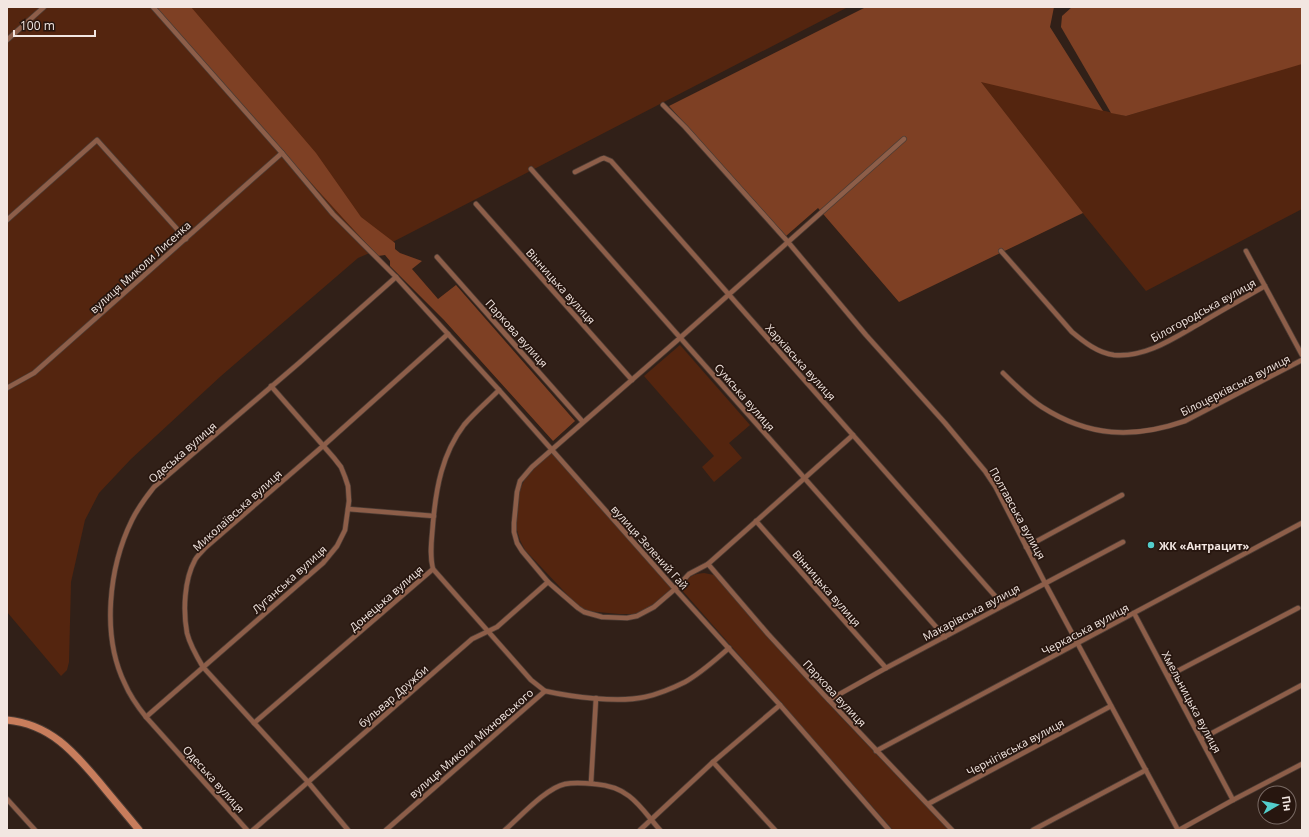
<svg xmlns="http://www.w3.org/2000/svg" width="1309" height="837" viewBox="0 0 1309 837" font-family="'Open Sans',sans-serif">
<style>
.green{fill:#54250f}
.forest{fill:#7e4024}
.lines{fill:none;stroke-linecap:round;stroke-linejoin:round}
.street-casing{stroke:#4c3c34;stroke-width:6}
.secondary-casing{stroke:#4c3c34;stroke-width:9}
.street{stroke:#8d5e49;stroke-width:4.5}
.secondary{stroke:#c87d5c;stroke-width:7}
.poi-dot{fill:#53cdcb;stroke:#27160f;stroke-width:1.5}
.labels{text-anchor:middle;dominant-baseline:central;stroke-width:3.5;stroke-linejoin:round;paint-order:stroke}
.street-label{font-size:11px;fill:#f2e6e1;stroke:#27160f}
.poi-label{font-size:11px;font-weight:bold;fill:#f2e6e1;stroke:#27160f;text-anchor:start}
</style>
<rect width="100%" height="100%" fill="#312018"/>
<!-- green -->
<g class="green">
<polygon points="7,7 848,7 379,249 358,258 221,376 131,459 99,493 85,520 71,582 69,662 67,670 61,676 7,612"/>
<polygon points="1302,63 1302,209 1146,291 1085,216 980,81 1126,116"/>
<polygon points="680,345 750,425 729,443 742,458 714,482 702,467 714,456 644,376"/>
<polygon points="551,450 675,589 654,607 637,614 619,614 598,612 586,611 578,606 525,550 520,540 516,527 519,491 525,479"/>
<path d="M704,573L714,575L837,713L949,830H893L681,589L680,586C689,577 692,574 704,573Z"/>
</g>
<!-- forest -->
<g class="forest">
<path d="M156,7H191L316,153L361,217L395,243V249L400,253L422,261L412,269L438,299L456,285L575,421L553,441L444,320L390,266V261L385,255L378,256C302,175 230,90 156,7Z"/>
<polygon points="866,7 1054,7 1050,27 1103,111 981,82 1083,213 899,302 818,208 786,236 669,106"/>
<polygon points="1072,7 1302,7 1302,64 1126,116 1111,113 1061,27 1062,16"/>
</g>
<g class="lines">
<defs>
<g id="street">
<polyline points="153,7 282,153 333,214 396,277 499,390 675,589 780,705 889,830"/>
<polyline points="7,40 44,7"/>
<polyline points="663,105 685,127 788,242 866,335 945,423 985,471 995,486 1045,583 1178,830"/>
<polyline points="531,169 945,637"/>
<polyline points="575,172 601,159 604,158 611,161 1003,605"/>
<polyline points="476,204 632,380"/>
<polyline points="7,220 97,140 186,239"/>
<path d="M1001,251L1072,332C1084,342 1098,353 1114,355C1147,358 1177,336 1204,321C1224,309 1244,298 1265,286"/>
<polyline points="1246,251 1302,355"/>
<polyline points="437,257 583,422"/>
<path d="M1003,373C1015,385 1028,398 1042,407C1089,437 1133,439 1185,421L1302,360"/>
<polyline points="7,388 34,373 282,153"/>
<polyline points="853,435 708,564 689,574 675,589 654,607 637,616 627,618 602,617 584,612 578,608 548,582 522,551 517,543 514,532 514,523 517,492 520,481 532,467 681,337 904,139"/>
<polyline points="348,509 434,516"/>
<polyline points="756,521 886,668"/>
<polyline points="1026,547 1122,495"/>
<polyline points="708,564 768,634 825,696 952,830"/>
<polyline points="433,569 531,680 545,691"/>
<polyline points="1134,613 1233,800"/>
<polyline points="1168,676 1298,608"/>
<polyline points="829,700 886,668 1123,542"/>
<polyline points="146,717 323,563 337,546 345,530 349,501 348,486 345,477 341,467 334,458 271,386"/>
<path d="M254,723L433,569C429,554 432,538 433,523C436,488 442,454 464,425C475,412 487,402 499,390"/>
<polyline points="1201,739 1302,685"/>
<polyline points="876,751 1302,523"/>
<polyline points="713,762 775,830"/>
<polyline points="591,783 596,698"/>
<polyline points="7,799 35,830"/>
<polyline points="928,804 1111,706"/>
<path d="M247,830L146,717C138,707 130,696 125,684C101,635 109,567 132,520C138,508 146,497 154,487L299,363L396,277"/>
<polyline points="253,830 472,639 497,627 548,582"/>
<path d="M348,830L308,782L203,667C197,657 190,645 187,633C183,611 184,580 195,560C197,556 202,552 205,548L323,446L448,334"/>
<path d="M386,830L545,691C572,697 618,703 645,697C659,694 673,688 685,682C701,673 715,660 729,648"/>
<path d="M505,830C520,817 546,788 565,784C574,782 586,783 595,784C608,785 620,789 629,796C641,805 650,819 660,830"/>
<polyline points="640,830 713,762 780,705"/>
<polyline points="1033,830 1146,770"/>
<polyline points="1179,830 1233,800 1302,764"/>
</g>
<path id="secondary" d="M7,720C50,724 74,752 100,783C113,799 126,814 139,830"/>
</defs>
<!-- street casing -->
<use href="#street" class="street-casing"/>
<!-- secondary casing -->
<use href="#secondary" class="secondary-casing"/>
<!-- street -->
<use href="#street" class="street"/>
<!-- secondary -->
<use href="#secondary" class="secondary"/>
</g>
<!-- markers -->
<circle class="poi-dot" cx="1151" cy="545" r="4"/>
<g class="labels">
<!-- street labels -->
<g class="street-label">
<text transform="translate(140 267) rotate(-42)">вулиця Миколи Лисенка</text>
<text transform="translate(561 286) rotate(48)">Вінницька вулиця</text>
<text transform="translate(1203 310) rotate(-29)">Білогородська вулиця</text>
<text transform="translate(517 333) rotate(48)">Паркова вулиця</text>
<text transform="translate(801 362) rotate(48)">Харківська вулиця</text>
<text transform="translate(1235 385) rotate(-27)">Білоцерківська вулиця</text>
<text transform="translate(745 397) rotate(49)">Сумська вулиця</text>
<text transform="translate(182 452) rotate(-41)">Одеська вулиця</text>
<text transform="translate(237 510) rotate(-42)">Миколаївська вулиця</text>
<text transform="translate(1018 513) rotate(61)">Полтавська вулиця</text>
<text transform="translate(650 547) rotate(48)">вулиця Зелений Гай</text>
<text transform="translate(289 579) rotate(-42)">Луганська вулиця</text>
<text transform="translate(827 588) rotate(49)">Вінницька вулиця</text>
<text transform="translate(386 598) rotate(-41)">Донецька вулиця</text>
<text transform="translate(971 612) rotate(-28)">Макарівська вулиця</text>
<text transform="translate(1085 629) rotate(-28)">Черкаська вулиця</text>
<text transform="translate(835 693) rotate(47)">Паркова вулиця</text>
<text transform="translate(393 696) rotate(-41)">бульвар Дружби</text>
<text transform="translate(1192 702) rotate(62)">Хмельницька вулиця</text>
<text transform="translate(471 743) rotate(-41)">вулиця Миколи Міхновського</text>
<text transform="translate(1015 747) rotate(-28)">Чернігівська вулиця</text>
<text transform="translate(214 779) rotate(48)">Одеська вулиця</text>
</g>
<!-- poi labels -->
<g class="poi-label">
<text x="1159" y="545">ЖК «Антрацит»</text>
</g>
</g>
<!-- border -->
<rect width="1309" height="837" fill="none" stroke="#f2e6e1" stroke-width="16"/>
<!-- north arrow -->
<g transform="translate(1277 805) rotate(81)"><circle r="19" fill="#27160f" stroke="#786963"/>
<path d="M0-3L7 15L0 10L-7 15Z" fill="#53cdcb"/>
<text y="-6" font-size="11" font-weight="bold" text-anchor="middle" fill="#f2e6e1">Пн</text>
</g>
<!-- scale -->
<path d="M14 30v6h81v-6" fill="none" stroke="#f2e6e1" stroke-width="2"/>
<text x="20" y="30" font-size="12" fill="#f2e6e1" stroke="#27160f" stroke-width="3" paint-order="stroke">100 m</text>
</svg>
